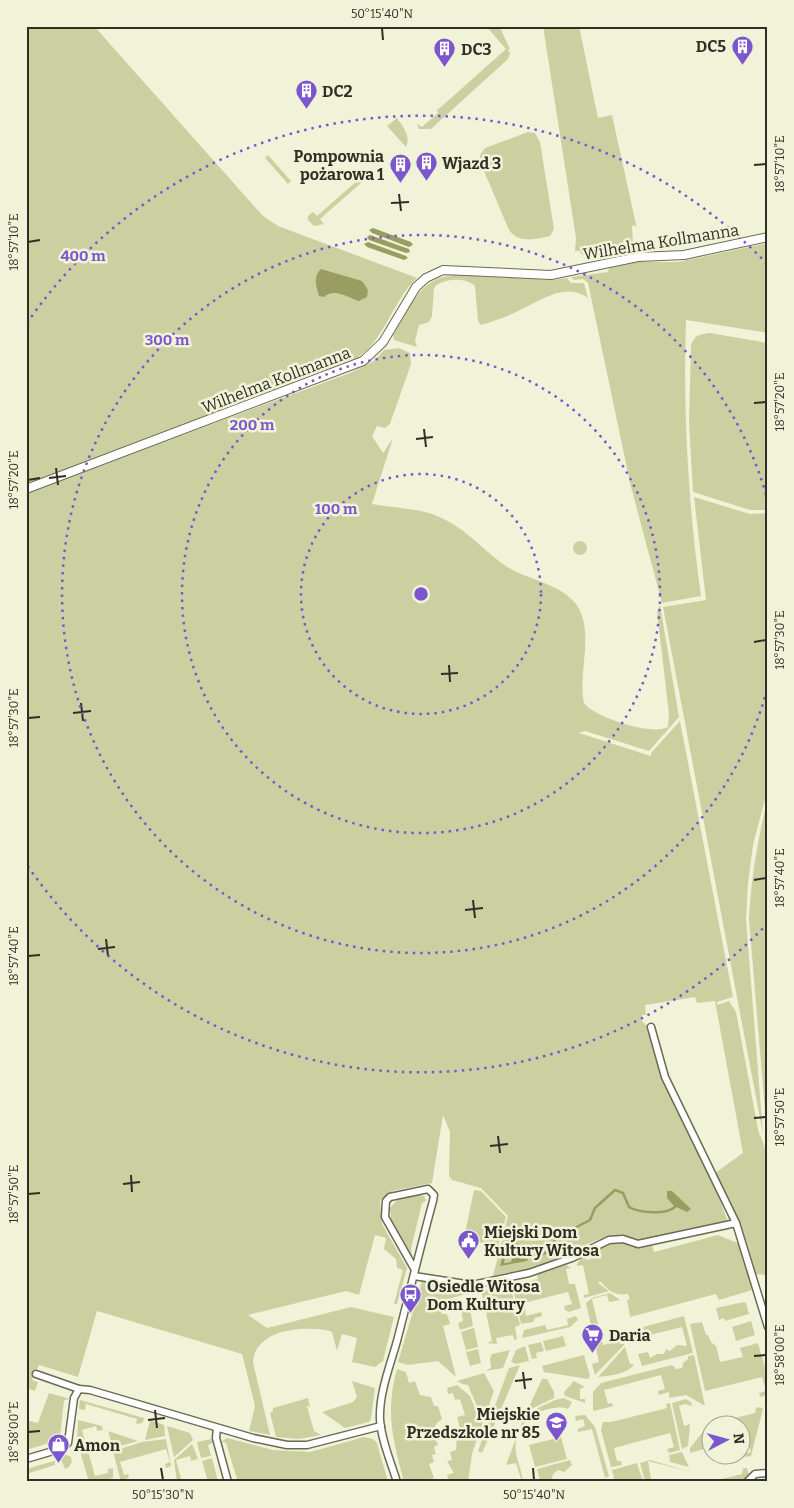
<svg xmlns="http://www.w3.org/2000/svg" width="794" height="1508" viewBox="0 0 794 1508" font-family="Bitter,serif">
<style>
.green{fill:#ccd0a1}
.water{fill:#999d61;fill-rule:evenodd}
.lines{fill:none;stroke-linecap:round;stroke-linejoin:round}
.stream{stroke:#999d61;stroke-width:2.5}
.minor-casing{stroke:#696b53;stroke-width:9}
.tertiary-casing{stroke:#696b53;stroke-width:10}
.minor{stroke:#fff;stroke-width:6}
.tertiary{stroke:#fff;stroke-width:8}
.ticks{fill:none;stroke:#2f2f25;stroke-width:2}
.ring{fill:none;stroke:#7c56cf;stroke-width:2.5;stroke-dasharray:2.5 5}
.labels{text-anchor:middle;dominant-baseline:central;stroke-width:5;stroke-linejoin:round;paint-order:stroke}
.poi-label{font-size:16px;font-weight:bold;fill:#2f2f25;stroke:#f1f3d8;text-anchor:start}
.street-label{font-size:16px;fill:#2f2f25;stroke:#f1f3d8}
.centre{fill:#7c56cf;stroke:#f1f3d8;stroke-width:2.5}
.ring-label{font-size:15px;text-anchor:middle;font-weight:bold;fill:#7c56cf;stroke:#f1f3d8;stroke-width:5;stroke-linejoin:round;paint-order:stroke}
.neatline{fill:none;stroke:#2f2f25;stroke-width:2}
.ticks-label{font-size:12px;text-anchor:middle;fill:#2f2f25}
</style>
<rect width="100%" height="100%" fill="#f1f3d8"/>
<!-- green -->
<g class="green">
<path d="M26,26H94L263,216L278,226L417,278C390,303 385,345 350,362L26,484Z"/>
<polygon points="486,26 499,26 510,49 508,49 510,53 508,59 431,129 419,129 417,124 422,127 438,113 437,110 441,107 506,49"/>
<polygon points="543,26 579,26 598,118 612,115 637,229 635,225 632,226 633,243 629,249 585,257 579,251 575,251 576,238"/>
<path d="M397,118C403,126 411,137 406,147L387,126Z"/>
<path d="M528,132L535,133L540,142L554,229L550,236C535,239 519,244 509,230L481,164L480,155L485,148Z"/>
<polygon points="268,155 291,181 288,184 265,158"/>
<polygon points="366,173 369,176 320,219 324,224 314,226 308,220 308,216 313,212 317,216"/>
<path d="M768,243V333L686,320C683,413 688,504 701,596L662,603L631,487L588,283L583,279L574,280L571,277L608,272L609,268L636,262H678Z"/>
<path d="M455,275L553,280L567,278L571,283H584L588,298C566,282 543,299 522,309C509,316 495,321 481,325L478,321L475,286C466,277 442,278 434,288L432,316L429,322L419,325L415,341L417,347L394,340L393,335C410,308 419,277 455,275Z"/>
<path d="M710,333L768,343V510H750L693,492L689,423L691,345C695,335 699,334 710,333Z"/>
<path d="M399,348L410,353L411,364L390,424L385,428L377,426L372,436L383,453L393,438L372,504C393,508 415,508 435,515C469,529 481,550 509,568C531,581 571,586 581,613C592,641 578,674 584,703C595,718 653,736 668,727L669,714L657,612L660,605L679,717L649,751L585,731L579,733L651,756V753L680,721L733,997L717,1002V1005L729,1001L736,1012L759,1134C774,1152 768,1248 768,1275L756,1274L747,1243L715,1173L743,1153L715,1001L697,1003L695,997L645,1005L646,1015H642V1021L649,1028L664,1080L711,1177L728,1222L639,1241C609,1223 575,1254 546,1264C529,1270 511,1272 493,1276L508,1216L481,1188L452,1180L449,1176L450,1132L443,1115L432,1183L392,1191L380,1200L382,1224L407,1268L397,1304H394L403,1270L397,1268L396,1259L384,1249L386,1238L375,1235L359,1295L346,1291L248,1315L267,1328L351,1307L394,1317L383,1361L375,1367L352,1362L357,1338L342,1334L337,1351L332,1332L330,1331C304,1325 255,1329 253,1362L270,1435L249,1431L255,1406L242,1354L97,1311L78,1377L39,1365L32,1380L38,1382L35,1391L26,1388V493L350,373L374,361L384,350Z"/>
<polygon points="694,497 750,514 768,513 768,788 753,845 748,883 746,919 763,1134 663,607 706,600"/>
<circle cx="580" cy="548" r="7"/>
<path d="M768,797V1147L749,919C751,877 758,838 768,797Z"/>
<polygon points="474,1190 481,1191 506,1217 498,1247 464,1238"/>
<polygon points="420,1195 424,1196 426,1201 422,1203 411,1249 412,1256 391,1219 390,1208 400,1197"/>
<path d="M718,1235L740,1244L752,1290L719,1300L716,1294L630,1317L627,1299L630,1300L628,1294C615,1296 609,1291 600,1281L598,1283L609,1291L584,1298V1295L589,1294L583,1265L577,1266V1264L582,1256L587,1254L585,1257L586,1260L593,1258L592,1255L589,1256V1251C599,1246 609,1241 621,1242C636,1243 634,1250 652,1245L654,1252Z"/>
<polygon points="566,1265 571,1268 566,1269 569,1284 575,1284 581,1308 569,1312 565,1310 564,1306 572,1304 568,1292 524,1303 526,1316 541,1312 542,1316 535,1318 533,1322 521,1324 511,1280 513,1280 515,1285 538,1279 537,1274"/>
<polygon points="422,1281 434,1282 434,1287 462,1292 463,1287 468,1290 469,1293 439,1302 442,1314 447,1314 450,1324 443,1326 456,1377 438,1361 408,1365 398,1362"/>
<polygon points="509,1281 520,1325 515,1327 517,1339 514,1340 513,1335 496,1338 497,1344 487,1343 492,1341 482,1294 478,1294 494,1288 497,1283"/>
<polygon points="610,1293 620,1300 609,1302 607,1295 592,1299 603,1345 619,1341 620,1344 625,1344 595,1375 592,1364 599,1362 586,1303 592,1298"/>
<polygon points="744,1302 746,1303 749,1314 725,1321 724,1318 719,1320 716,1308"/>
<polygon points="470,1308 473,1326 460,1330 458,1323 463,1321 461,1310"/>
<polygon points="688,1315 690,1324 702,1322 706,1335 708,1335 711,1342 716,1346 720,1362 743,1357 740,1348 758,1343 768,1378 768,1395 760,1397 759,1393 766,1391 762,1377 705,1391"/>
<polygon points="576,1316 578,1320 570,1327 522,1338 524,1330 545,1325 547,1330 568,1325 567,1319"/>
<polygon points="684,1316 693,1353 642,1366 638,1354 648,1352 650,1358 657,1354 664,1354 666,1349 670,1351 677,1345 687,1346 682,1327 646,1336 643,1327"/>
<polygon points="751,1321 755,1335 736,1341 732,1327"/>
<polygon points="474,1328 478,1347 466,1350 461,1332"/>
<polygon points="563,1336 566,1346 546,1351 543,1341"/>
<polygon points="541,1342 544,1351 536,1353 537,1358 532,1359 528,1345"/>
<polygon points="525,1346 529,1361 516,1364 511,1362 516,1350"/>
<path d="M625,1347L630,1364H634C629,1374 609,1376 598,1377Z"/>
<polygon points="478,1349 481,1363 470,1366 466,1352"/>
<polygon points="510,1350 503,1368 485,1371 491,1368 490,1359 492,1354"/>
<polygon points="584,1355 590,1376 588,1379 544,1372 542,1366"/>
<polygon points="694,1355 705,1406 686,1395 669,1398 669,1392 659,1395 658,1391 665,1389 661,1375 604,1390 608,1404 612,1403 613,1406 594,1411 593,1409 593,1392 601,1383 672,1365 676,1369 682,1368 683,1363 688,1359 688,1356"/>
<polygon points="520,1365 482,1453 478,1451 509,1368"/>
<path d="M397,1369L406,1372L409,1383L415,1381L420,1395L431,1397L434,1406H438L442,1419L437,1423L432,1431L438,1445L434,1447L436,1454L432,1455L434,1462L429,1464L434,1478L421,1482H404C393,1440 385,1412 397,1369Z"/>
<polygon points="484,1373 494,1391 486,1413 479,1411 468,1385 462,1384 457,1381"/>
<polygon points="542,1379 547,1379 554,1392 554,1398 527,1411"/>
<polygon points="352,1381 375,1388 371,1419 369,1422 345,1428 322,1412 353,1402 357,1397"/>
<polygon points="574,1381 585,1387 580,1389 580,1399 585,1399 585,1403 565,1396 564,1392"/>
<polygon points="457,1385 470,1396 477,1413 485,1416 472,1454 468,1482 449,1482 447,1475 454,1473 447,1461 452,1460 450,1452 456,1450 457,1435 461,1432 457,1417 465,1415 460,1399 455,1400 453,1393 448,1394 447,1388"/>
<polygon points="49,1393 70,1399 64,1400 60,1437 64,1439 60,1444 58,1444 56,1441 26,1450 26,1420 38,1423"/>
<polygon points="308,1398 310,1407 307,1406 314,1431 321,1435 299,1439 276,1437 270,1413 273,1411 273,1408"/>
<path d="M564,1398L572,1402L568,1409C559,1406 552,1408 542,1411C525,1416 513,1435 516,1453C517,1461 524,1476 522,1482L516,1463L506,1465L525,1414L555,1400Z"/>
<polygon points="686,1399 691,1402 692,1406 685,1404 679,1406 684,1426 690,1424 688,1446 682,1449 672,1403"/>
<polygon points="80,1400 144,1418 144,1419 142,1423 136,1424 137,1419 86,1404 85,1410 79,1409"/>
<polygon points="670,1403 680,1450 669,1453 667,1449 674,1447 670,1433 614,1448 617,1461 621,1461 622,1465 611,1467 601,1430 603,1422 611,1422 667,1408 666,1404"/>
<polygon points="760,1407 763,1409 751,1456 745,1457 744,1454 751,1452 747,1438 742,1439 742,1426 712,1426 711,1447 690,1453 690,1448 713,1419 715,1423 755,1413 756,1408"/>
<polygon points="585,1415 595,1427 609,1476 605,1478 592,1429 578,1432 578,1429 585,1426 583,1419 576,1421 575,1416"/>
<polygon points="78,1420 102,1426 103,1430 97,1431 96,1426 82,1430 95,1476 108,1473 108,1469 113,1468 113,1478 89,1482 77,1441"/>
<polygon points="150,1420 164,1425 165,1436 145,1440"/>
<polygon points="167,1426 190,1433 193,1440 174,1457"/>
<polygon points="108,1431 138,1441 113,1448"/>
<polygon points="364,1437 373,1439 377,1443 388,1482 238,1482 226,1443 221,1442 227,1438 273,1450 310,1452"/>
<polygon points="561,1437 567,1459 535,1467 529,1445"/>
<polygon points="166,1439 171,1466 166,1468 165,1464 170,1462 166,1449 120,1462 124,1475 128,1474 129,1477 121,1482 113,1451 142,1442"/>
<polygon points="211,1439 213,1443 208,1445 211,1456 201,1458 197,1442"/>
<polygon points="192,1444 198,1459 191,1461 190,1456 176,1460 182,1482 177,1482 174,1460"/>
<polygon points="682,1452 689,1467 670,1462 669,1455"/>
<polygon points="62,1453 71,1457 72,1462 69,1467 65,1469 61,1459 55,1461 55,1465 26,1474 26,1469 61,1459 60,1454"/>
<polygon points="212,1458 218,1481 208,1482 202,1461"/>
<polygon points="570,1460 572,1465 564,1472 558,1470 553,1474 552,1479 540,1480 537,1469"/>
<polygon points="650,1460 691,1472 648,1461 651,1479 645,1481 640,1463"/>
<polygon points="637,1463 643,1482 615,1482 612,1470"/>
<polygon points="743,1468 747,1468 749,1475 741,1482 710,1482 742,1474"/>
</g>
<!-- water -->
<g class="water">
<polygon points="373,228 411,242 413,245 409,247 372,233 369,230"/>
<polygon points="370,235 409,249 410,252 406,253 369,240 367,237"/>
<polygon points="368,242 406,256 408,258 404,260 367,247 364,244"/>
<path d="M321,269L362,281L368,290L367,297L359,301C349,298 334,287 324,297L319,296C316,286 313,276 321,269Z"/>
<polygon points="667,1191 672,1191 691,1209 687,1212 674,1206 667,1198"/>
<path d="M507,1239L528,1248L530,1256L527,1261L500,1266ZM508,1242L516,1248L511,1262L504,1263Z"/>
</g>
<g class="lines">
<!-- stream -->
<g class="stream">
<path d="M567,1232L590,1220L595,1208L615,1190L623,1193L629,1207C639,1213 666,1215 675,1207"/>
<polyline points="529,1255 540,1255 548,1252 560,1231"/>
</g>
<defs>
<g id="minor">
<polyline points="651,1027 665,1077 736,1223 768,1327"/>
<polyline points="414,1276 472,1285 529,1273 572,1258 609,1240 623,1239 638,1244 736,1223"/>
<polyline points="36,1374 79,1389 90,1390 253,1438 287,1445 307,1445 381,1426"/>
<polyline points="217,1428 216,1438 228,1482"/>
<polyline points="26,1459 60,1449 68,1443 74,1398 79,1389"/>
<path d="M397,1482C391,1462 381,1440 380,1419C379,1393 390,1366 397,1341C409,1295 420,1248 433,1201L434,1195L428,1189L390,1197L386,1201L385,1217L415,1270"/>
<polyline points="747,1482 755,1474 768,1473"/>
</g>
<polyline id="tertiary" points="26,489 363,361 383,342 416,287 426,278 443,270 551,275 638,257 684,255 768,237"/>
</defs>
<!-- minor casing -->
<use href="#minor" class="minor-casing"/>
<!-- tertiary casing -->
<use href="#tertiary" class="tertiary-casing"/>
<!-- minor -->
<use href="#minor" class="minor"/>
<!-- tertiary -->
<use href="#tertiary" class="tertiary"/>
</g>
<!-- ticks -->
<path class="ticks" d="M382,28L383,40M754,165L766,164M399,194L401,211M391,203L409,202M28,242L40,240M754,403L766,402M424,429L426,447M416,439L433,437M56,468L58,485M49,478L66,476M28,480L40,478M754,642L766,640M449,665L450,682M441,674L458,673M81,703L83,721M73,713L91,711M28,718L40,717M754,880L766,878M473,900L475,918M465,910L483,908M106,939L108,956M98,949L115,947M28,956L40,955M754,1118L766,1117M498,1136L500,1153M490,1146L508,1144M131,1175L132,1192M123,1184L140,1182M28,1194L40,1193M754,1356L766,1355M523,1372L525,1389M515,1381L532,1379M155,1410L157,1428M148,1420L165,1418M28,1432L40,1431M161,1468L163,1480M533,1468L534,1480"/>
<!-- distance rings -->
<g class="ring">
<circle cx="421" cy="594" r="120"/>
<circle cx="421" cy="594" r="239"/>
<path d="M767 690A359 359 0 1 1 767 498"/>
<path d="M768 923A478 478 0 0 1 27 865M27 323A478 478 0 0 1 768 265"/>
</g>
<!-- icons -->
<defs>
<symbol id="building-pin" viewBox="-11 -11 22 30"><path d="M0 17L-7.5 6A9.5 9.5 0 1 1 7.5 6Z" fill="#7c56cf" stroke="#f1f3d8"/><path d="M-4-6H4V6H1V3H-1V6H-4ZM-2.5-4.3h1.7v1.8h-1.7ZM.8-4.3h1.7v1.8H.8ZM-2.5-1h1.7V.8h-1.7ZM.8-1h1.7V.8H.8Z" fill="#fff"/></symbol>
<symbol id="civic-pin" viewBox="-11 -11 22 30"><path d="M0 17L-7.5 6A9.5 9.5 0 1 1 7.5 6Z" fill="#7c56cf" stroke="#f1f3d8"/><path d="M-.6-6.5H3V-4.5H.6V-3L4-1V1h2V6H-6V1h2V-1L-.6-3ZM-1.2 2.5V6h2.4V2.5Z" fill="#fff"/></symbol>
<symbol id="bus-pin" viewBox="-11 -11 22 30"><path d="M0 17L-7.5 6A9.5 9.5 0 1 1 7.5 6Z" fill="#7c56cf" stroke="#f1f3d8"/><path d="M-5-6H5V4H4V6H2V4H-2V6H-4V4H-5ZM-3.5-4V0h7V-4ZM-3.5 1.2v1.5H-2V1.2ZM2 1.2v1.5H3.5V1.2Z" fill="#fff"/></symbol>
<symbol id="supermarket-pin" viewBox="-11 -11 22 30"><path d="M0 17L-7.5 6A9.5 9.5 0 1 1 7.5 6Z" fill="#7c56cf" stroke="#f1f3d8"/><path d="M-6-5.5h2.5l.6 2H6L4.5 2H-2.5L-4.4-4H-6ZM-1.5 3.2a1.3 1.3 0 1 0 .1 0ZM3 3.2a1.3 1.3 0 1 0 .1 0Z" fill="#fff"/></symbol>
<symbol id="school-pin" viewBox="-11 -11 22 30"><path d="M0 17L-7.5 6A9.5 9.5 0 1 1 7.5 6Z" fill="#7c56cf" stroke="#f1f3d8"/><path d="M0-5L7-2L0 1L-7-2ZM-4 1L0 2.5L4 1V4Q0 6-4 4Z" fill="#fff"/></symbol>
<symbol id="shop-pin" viewBox="-11 -11 22 30"><path d="M0 17L-7.5 6A9.5 9.5 0 1 1 7.5 6Z" fill="#7c56cf" stroke="#f1f3d8"/><path d="M-5-2.5h2.3a2.7 3.5 0 0 1 5.4 0H5L5.5 6h-11ZM-1.5-2.5h3a1.5 2.3 0 0 0-3 0Z" fill="#fff"/></symbol>
</defs>
<g fill-rule="evenodd">
<use href="#building-pin" x="730" y="34" width="25" height="34"/>
<use href="#building-pin" x="432" y="36" width="25" height="34"/>
<use href="#building-pin" x="294" y="78" width="25" height="34"/>
<use href="#building-pin" x="414" y="150" width="25" height="34"/>
<use href="#building-pin" x="388" y="152" width="25" height="34"/>
<use href="#civic-pin" x="456" y="1228" width="25" height="34"/>
<use href="#bus-pin" x="398" y="1282" width="25" height="34"/>
<use href="#supermarket-pin" x="580" y="1322" width="25" height="34"/>
<use href="#school-pin" x="544" y="1410" width="25" height="34"/>
<use href="#shop-pin" x="46" y="1432" width="25" height="34"/>
</g>
<g class="labels">
<!-- poi labels -->
<g class="poi-label">
<text x="726" y="46" text-anchor="end">DC5</text>
<text x="461" y="49">DC3</text>
<text x="322" y="91">DC2</text>
<text x="384" y="156" text-anchor="end">Pompownia<tspan x="384" dy="18">pożarowa 1</tspan></text>
<text x="442" y="163">Wjazd 3</text>
<text x="484" y="1232">Miejski Dom<tspan x="484" dy="18">Kultury Witosa</tspan></text>
<text x="427" y="1286">Osiedle Witosa<tspan x="427" dy="18">Dom Kultury</tspan></text>
<text x="609" y="1335">Daria</text>
<text x="540" y="1414" text-anchor="end">Miejskie<tspan x="540" dy="18">Przedszkole nr 85</tspan></text>
<text x="74" y="1445">Amon</text>
</g>
<!-- street labels -->
<g class="street-label">
<text transform="translate(661 242) rotate(-9)">Wilhelma Kollmanna</text>
<text transform="translate(276 380) rotate(-21)">Wilhelma Kollmanna</text>
</g>
</g>
<circle cx="421" cy="594" r="8" class="centre"/>
<g class="ring-label">
<text x="83" y="261">400 m</text>
<text x="167" y="345">300 m</text>
<text x="252" y="430">200 m</text>
<text x="336" y="514">100 m</text>
</g>
<!-- border -->
<rect width="794" height="1508" fill="none" stroke="#f1f3d8" stroke-width="55"/>
<!-- north arrow -->
<g transform="translate(726 1440) rotate(84)"><circle r="24" fill="#f1f3d8" stroke="#a3a590"/>
<path d="M0-4L9 19L0 12L-9 19Z" fill="#7c56cf"/>
<text y="-8" font-size="14" font-weight="bold" text-anchor="middle" fill="#2f2f25">N</text>
</g>
<rect x="28" y="28" width="738" height="1452" class="neatline"/>
<g class="ticks-label">
<text x="382" y="18">50°15'40"N</text>
<text transform="translate(780 164) rotate(-90)" y="4">18°57'10"E</text>
<text transform="translate(14 242) rotate(-90)" y="4">18°57'10"E</text>
<text transform="translate(780 402) rotate(-90)" y="4">18°57'20"E</text>
<text transform="translate(14 480) rotate(-90)" y="4">18°57'20"E</text>
<text transform="translate(780 640) rotate(-90)" y="4">18°57'30"E</text>
<text transform="translate(14 718) rotate(-90)" y="4">18°57'30"E</text>
<text transform="translate(780 878) rotate(-90)" y="4">18°57'40"E</text>
<text transform="translate(14 956) rotate(-90)" y="4">18°57'40"E</text>
<text transform="translate(780 1117) rotate(-90)" y="4">18°57'50"E</text>
<text transform="translate(14 1194) rotate(-90)" y="4">18°57'50"E</text>
<text transform="translate(780 1355) rotate(-90)" y="4">18°58'00"E</text>
<text transform="translate(14 1432) rotate(-90)" y="4">18°58'00"E</text>
<text x="163" y="1499">50°15'30"N</text>
<text x="534" y="1499">50°15'40"N</text>
</g>
</svg>
